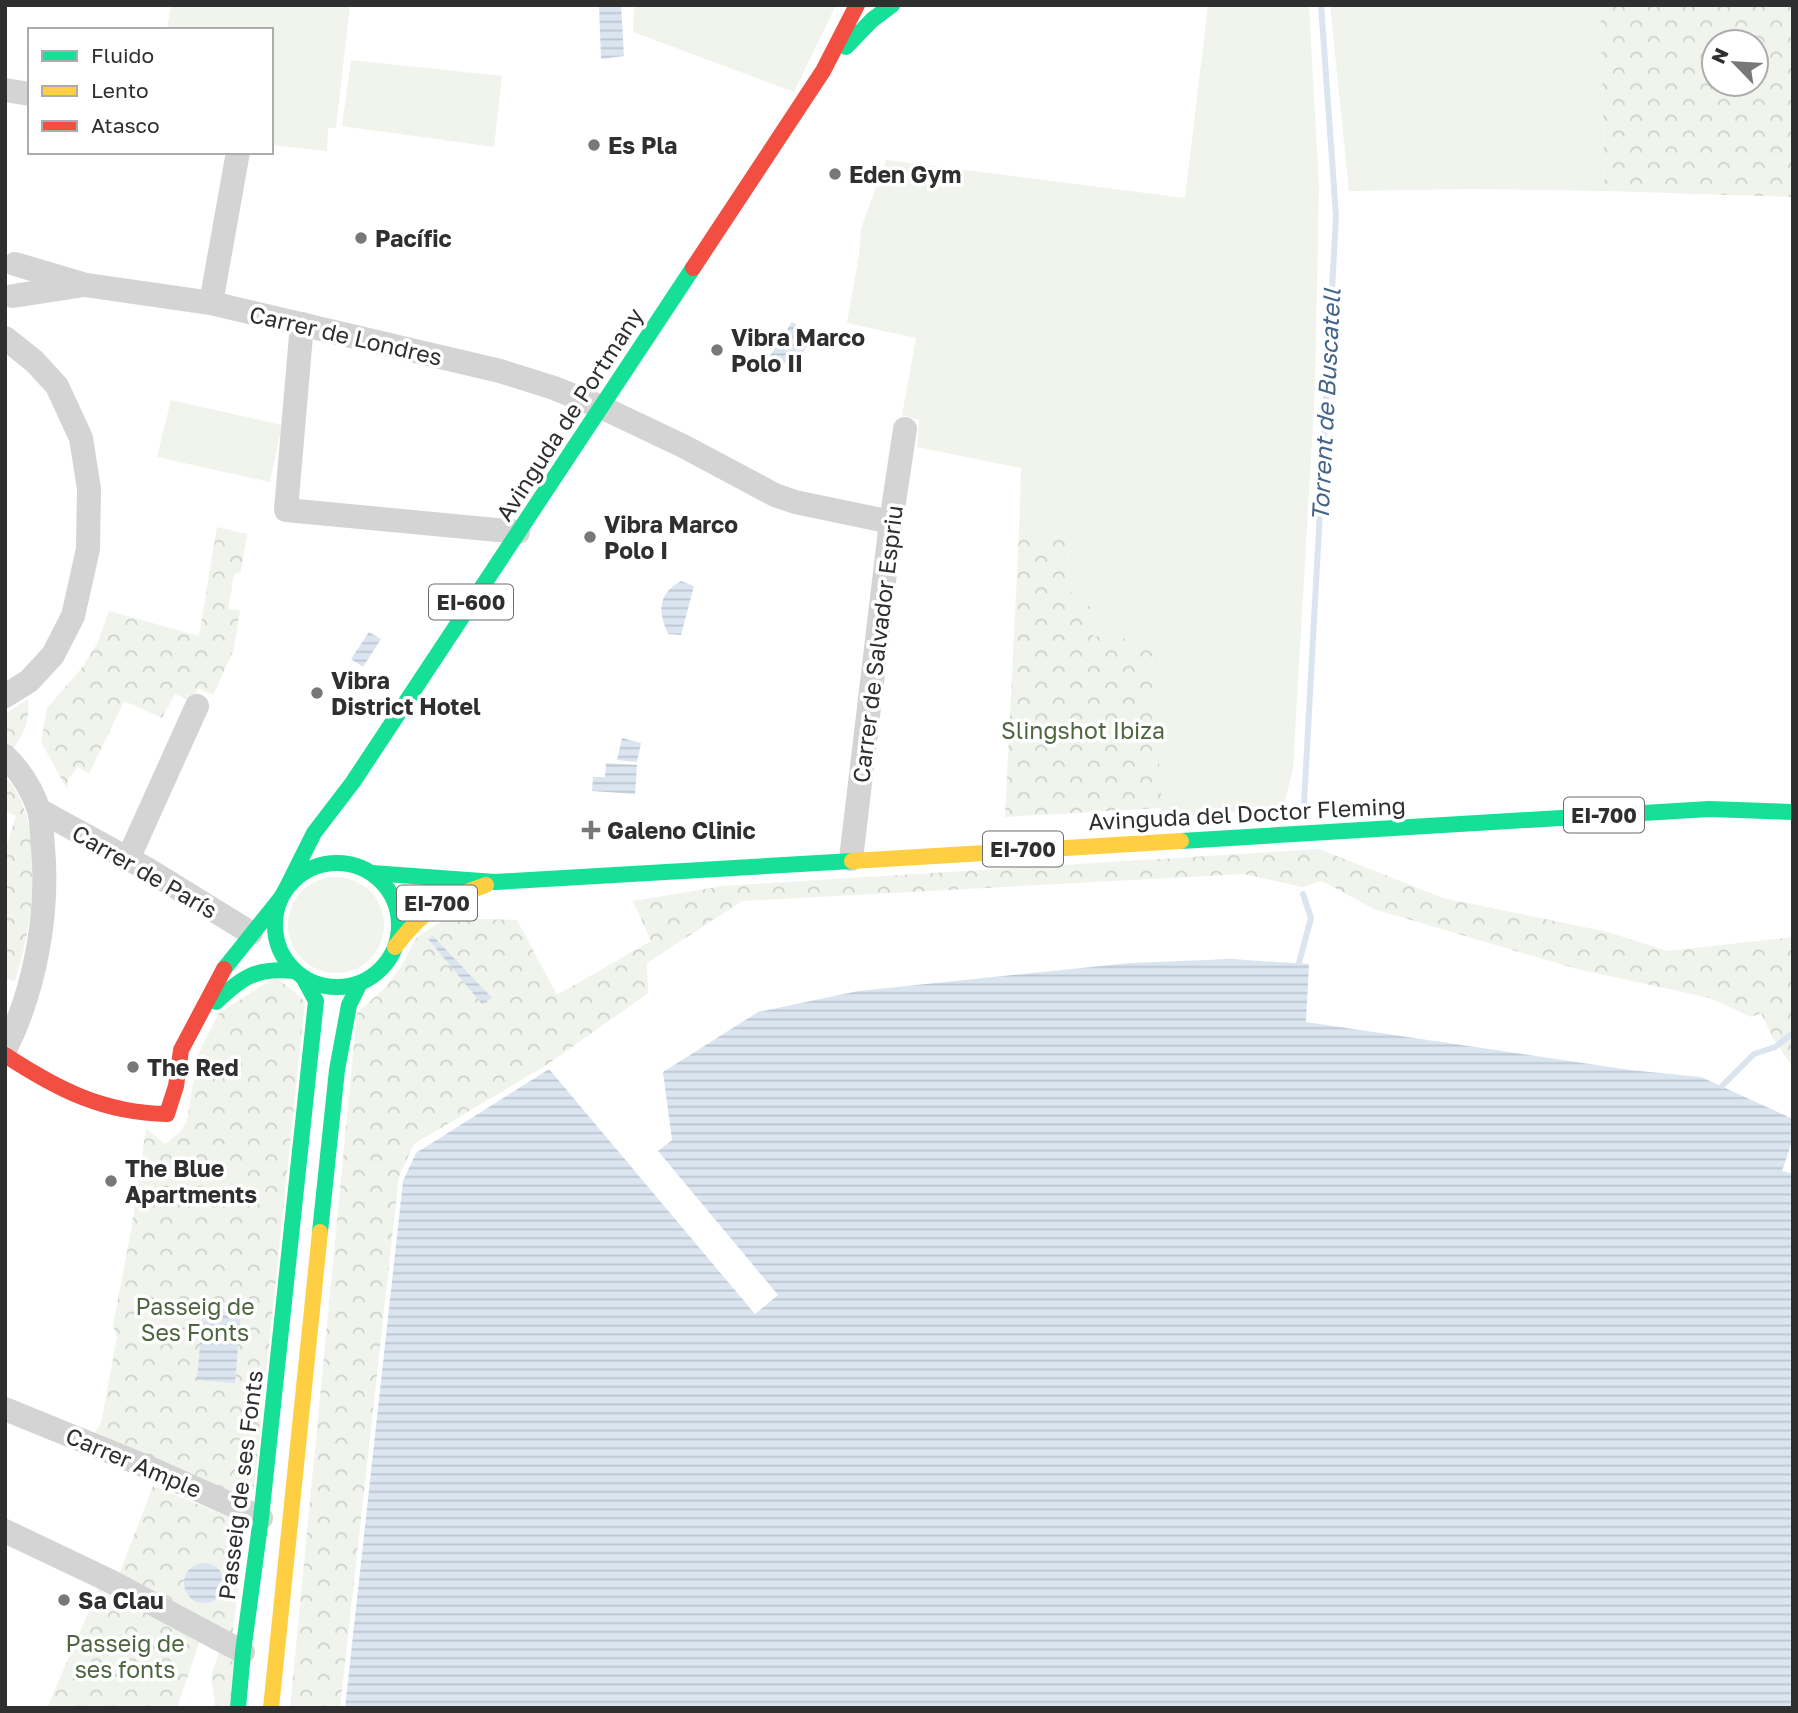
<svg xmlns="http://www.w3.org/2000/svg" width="1798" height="1713" viewBox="0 0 1798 1713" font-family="'Golos Text',sans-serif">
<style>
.grass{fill:#f0f4ed}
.park{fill:url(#park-crowns);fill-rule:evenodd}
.water{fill:url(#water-rules)}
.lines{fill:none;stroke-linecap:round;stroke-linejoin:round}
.stream{stroke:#dbe5f0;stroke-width:6}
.street{stroke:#d4d4d4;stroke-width:24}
.fast{stroke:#16e098;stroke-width:16}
.slow{stroke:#ffcf43;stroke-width:16}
.jam{stroke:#f24e42;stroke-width:16}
.poi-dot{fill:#787878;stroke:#fff;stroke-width:2.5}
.labels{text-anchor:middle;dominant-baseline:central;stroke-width:7;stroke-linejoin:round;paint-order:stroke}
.shield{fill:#fff;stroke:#6d6d6d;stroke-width:2}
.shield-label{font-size:21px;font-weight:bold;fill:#2f2f2f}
.poi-label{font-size:23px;font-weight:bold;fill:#2f2f2f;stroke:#fff;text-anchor:start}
.street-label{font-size:23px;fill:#2f2f2f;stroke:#fff}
.park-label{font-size:23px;fill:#4d6640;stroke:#fff}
.water-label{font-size:24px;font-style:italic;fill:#446589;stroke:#fff}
</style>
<defs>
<pattern id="park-crowns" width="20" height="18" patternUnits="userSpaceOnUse" patternTransform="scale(1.75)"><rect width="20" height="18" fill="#f0f4ed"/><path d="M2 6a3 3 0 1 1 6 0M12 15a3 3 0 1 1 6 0" fill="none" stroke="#ced2cc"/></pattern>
<pattern id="water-rules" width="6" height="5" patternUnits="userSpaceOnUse" patternTransform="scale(1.75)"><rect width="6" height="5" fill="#dbe5f0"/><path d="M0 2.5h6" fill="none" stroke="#bcc5ce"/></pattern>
</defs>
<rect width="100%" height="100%" fill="#fff"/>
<!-- grass -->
<g class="grass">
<polygon points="171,5 350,5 336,128 328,128 327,151 271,145 271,30 167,30"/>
<polygon points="634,5 836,5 794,92 633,32"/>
<polygon points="1208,5 1309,5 1319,186 1315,389 1293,769 1283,808 1162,818 1152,653 1132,639 1093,636 1095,611 1066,588 1070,538 1019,532 1021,468 917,447 919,420 902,415 916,338 847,323 859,255 861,229 886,160 1185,198"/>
<polygon points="1330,5 1600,5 1605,191 1474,189 1349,191"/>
<polygon points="351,60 502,76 494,147 342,126"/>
<polygon points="171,400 282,425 270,482 157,457"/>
<circle cx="336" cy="925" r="48"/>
</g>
<!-- park -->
<g class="park">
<path d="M1600,5H1793V197L1605,191ZM1714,42H1756V84H1714Z"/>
<polygon points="217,527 247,534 241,572 234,574 228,609 240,610 234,649 213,695 198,688 192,701 175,694 162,718 124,701 89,774 78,767 69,778 67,789 41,742 47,708 81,669 97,644 109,611 199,636"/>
<polygon points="1019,532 1070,538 1066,588 1095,611 1093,636 1132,639 1152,653 1162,808 1005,817"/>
<path d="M28,699C30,720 25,733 12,750L5,744V714Z"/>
<path d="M5,776C49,823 33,926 15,982L5,977V850L16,816L5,811Z"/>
<polygon points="1319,849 1443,898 1608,932 1667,951 1793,937 1793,1064 1791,1065 1774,1040 1761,1013 1751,1017 1710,998 1577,969 1374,909 1322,881 1302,887 1244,874 742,901 647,963 648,993 548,1064 414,1144 399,1176 340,1708 290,1708 357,1013 387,986 402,965 416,938 446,918 517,920 557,995 651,941 633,901 723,886"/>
<polygon points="276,977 305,1001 254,1489 234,1497 92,1436 101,1423 117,1337 113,1325 131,1231 146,1128 165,1144 180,1132 187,1121 197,1056 219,1013"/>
<polygon points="153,1486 246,1524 232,1639 118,1577"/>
<polygon points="99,1588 200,1640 177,1708 47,1708"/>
<polygon points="219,1652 236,1663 232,1708 213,1708 215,1703 211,1676"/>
</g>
<!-- water -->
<g class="water">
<polygon points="599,5 621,5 624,56 601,59"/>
<polygon points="792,322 813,335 798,361 789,358 776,372 764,365"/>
<path d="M681,581L694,586L681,635L668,634C658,611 657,595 681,581Z"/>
<polygon points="369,632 381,639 363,667 351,659"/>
<polygon points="622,738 641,743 637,762 617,760"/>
<polygon points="606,763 637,765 635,794 592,791 593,777 605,777"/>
<polygon points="433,936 492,998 482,1004 428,939"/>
<polygon points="1231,959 1309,964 1306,1022 1630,1070 1701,1077 1793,1119 1793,1139 1782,1171 1793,1174 1793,1708 345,1708 403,1181 416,1153 549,1069 755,1314 778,1295 658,1151 672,1140 663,1072 758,1012 858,991 1130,963"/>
<polygon points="203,1308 241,1311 235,1383 197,1380"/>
<circle cx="204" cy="1583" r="20"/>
</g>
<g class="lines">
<!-- stream -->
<g class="stream">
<polyline points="1304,804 1336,216 1321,5"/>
<polyline points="1299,963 1311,918 1303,894"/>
<polyline points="1722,1086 1754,1054 1775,1047 1793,1033"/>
</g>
<!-- street -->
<g class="street">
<polyline points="5,90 30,94"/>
<polyline points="15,264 86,285 211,303 500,371 554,388 601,407 683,446 775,495 795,502 891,522"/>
<polyline points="13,296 78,286"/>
<polyline points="211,303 238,152"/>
<polyline points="302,324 286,510 518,532"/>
<polyline points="5,338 34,361 57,386 81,438 89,489 88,549 73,616 53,655 29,681 5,696"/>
<path d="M5,756C20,771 32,789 39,810C42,822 42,835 43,847C49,914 35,990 5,1050"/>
<polyline points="39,810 147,869 251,933"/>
<polyline points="128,859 197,706"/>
<polyline points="851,859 891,522 905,429"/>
<polyline points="5,1409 145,1466 261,1518"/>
<polyline points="5,1531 110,1581 243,1652"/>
</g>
<!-- fast -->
<g class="fast">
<polyline points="846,47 872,20 892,5"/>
<polyline points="1181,841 1709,809 1793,812"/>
<circle cx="337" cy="925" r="62"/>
<polyline points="372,873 495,882 852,861"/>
<polyline points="285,891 314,833 353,782 693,268"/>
<polyline points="224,969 280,899"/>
<path d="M216,1002C242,977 257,967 294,971"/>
<polyline points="320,1232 337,1070 349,1005 360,983"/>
<polyline points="238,1708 243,1652 261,1518 316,1001 304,979"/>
</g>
<!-- slow -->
<g class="slow">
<polyline points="852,861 1181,841"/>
<path d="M395,947C424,909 441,900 486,885"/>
<polyline points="271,1708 320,1232"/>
</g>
<!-- jam -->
<g class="jam">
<polyline points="693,268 823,71 857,5"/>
<path d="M5,1055C57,1089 103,1113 167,1114L176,1086L181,1050L224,969"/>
</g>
</g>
<!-- markers -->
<g class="poi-dot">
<circle cx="594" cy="145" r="7"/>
<circle cx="835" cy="174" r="7"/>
<circle cx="361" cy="238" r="7"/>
<circle cx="717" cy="350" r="7"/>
<circle cx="590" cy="537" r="7"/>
<circle cx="317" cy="693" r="7"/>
<path d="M587.5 819.5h7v7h7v7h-7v7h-7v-7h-7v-7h7z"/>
<circle cx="133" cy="1067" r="7"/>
<circle cx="111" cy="1181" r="7"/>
<circle cx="64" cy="1600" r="7"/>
</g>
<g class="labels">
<!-- shield labels -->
<g class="shield">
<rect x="429" y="584.5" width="84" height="35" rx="5"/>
<rect x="1564" y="797.5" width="80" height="35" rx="5"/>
<rect x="983" y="831.5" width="80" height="35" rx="5"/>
<rect x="397" y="885.5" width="80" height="35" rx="5"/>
</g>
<g class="shield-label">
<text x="471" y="602">EI-600</text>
<text x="1604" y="815">EI-700</text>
<text x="1023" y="849">EI-700</text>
<text x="437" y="903">EI-700</text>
</g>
<!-- poi labels -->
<g class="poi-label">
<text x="608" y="145">Es Pla</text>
<text x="849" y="174">Eden Gym</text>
<text x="375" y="238">Pacífic</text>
<text x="731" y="337">Vibra Marco<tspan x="731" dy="26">Polo II</tspan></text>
<text x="604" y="524">Vibra Marco<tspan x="604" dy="26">Polo I</tspan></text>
<text x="331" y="680">Vibra<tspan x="331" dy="26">District Hotel</tspan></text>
<text x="607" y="830">Galeno Clinic</text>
<text x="147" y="1067">The Red</text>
<text x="125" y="1168">The Blue<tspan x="125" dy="26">Apartments</tspan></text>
<text x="78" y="1600">Sa Clau</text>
</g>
<!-- street labels -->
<g class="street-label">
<text transform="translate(346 335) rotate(13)">Carrer de Londres</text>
<text transform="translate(569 414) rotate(-57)">Avinguda de Portmany</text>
<text transform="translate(877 644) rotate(-83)">Carrer de Salvador Espriu</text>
<text transform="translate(1247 813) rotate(-3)">Avinguda del Doctor Fleming</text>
<text transform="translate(145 871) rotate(30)">Carrer de París</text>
<text transform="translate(134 1462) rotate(23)">Carrer Ample</text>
<text transform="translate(240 1485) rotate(-83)">Passeig de ses Fonts</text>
</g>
<!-- park labels -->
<g class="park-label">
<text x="1083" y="730">Slingshot Ibiza</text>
<text x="195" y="1306">Passeig de<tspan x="195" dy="26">Ses Fonts</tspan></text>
<text x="125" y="1643">Passeig de<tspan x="125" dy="26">ses fonts</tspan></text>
</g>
<!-- water labels -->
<g class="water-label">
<text transform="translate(1325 405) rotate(-87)">Torrent de Buscatell</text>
</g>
</g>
<!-- border -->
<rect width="1798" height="1713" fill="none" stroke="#2f2f2f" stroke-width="14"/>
<!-- legend -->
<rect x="28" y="28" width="245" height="126" fill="#ffffff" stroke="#acacac" stroke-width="2"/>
<rect x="42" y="51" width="35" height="10" fill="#16e098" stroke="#acacac" stroke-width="2"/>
<text x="91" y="63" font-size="21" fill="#2f2f2f">Fluido</text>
<rect x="42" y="86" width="35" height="10" fill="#ffcf43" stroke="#acacac" stroke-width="2"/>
<text x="91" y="98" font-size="21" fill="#2f2f2f">Lento</text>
<rect x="42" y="121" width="35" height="10" fill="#f24e42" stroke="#acacac" stroke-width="2"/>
<text x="91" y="133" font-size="21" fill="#2f2f2f">Atasco</text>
<!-- north arrow -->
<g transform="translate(1735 63) rotate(295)"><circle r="33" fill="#ffffff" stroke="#acacac" stroke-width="2"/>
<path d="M0-5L12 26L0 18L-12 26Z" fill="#787878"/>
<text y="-10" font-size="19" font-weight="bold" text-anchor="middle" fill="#2f2f2f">N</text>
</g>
</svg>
